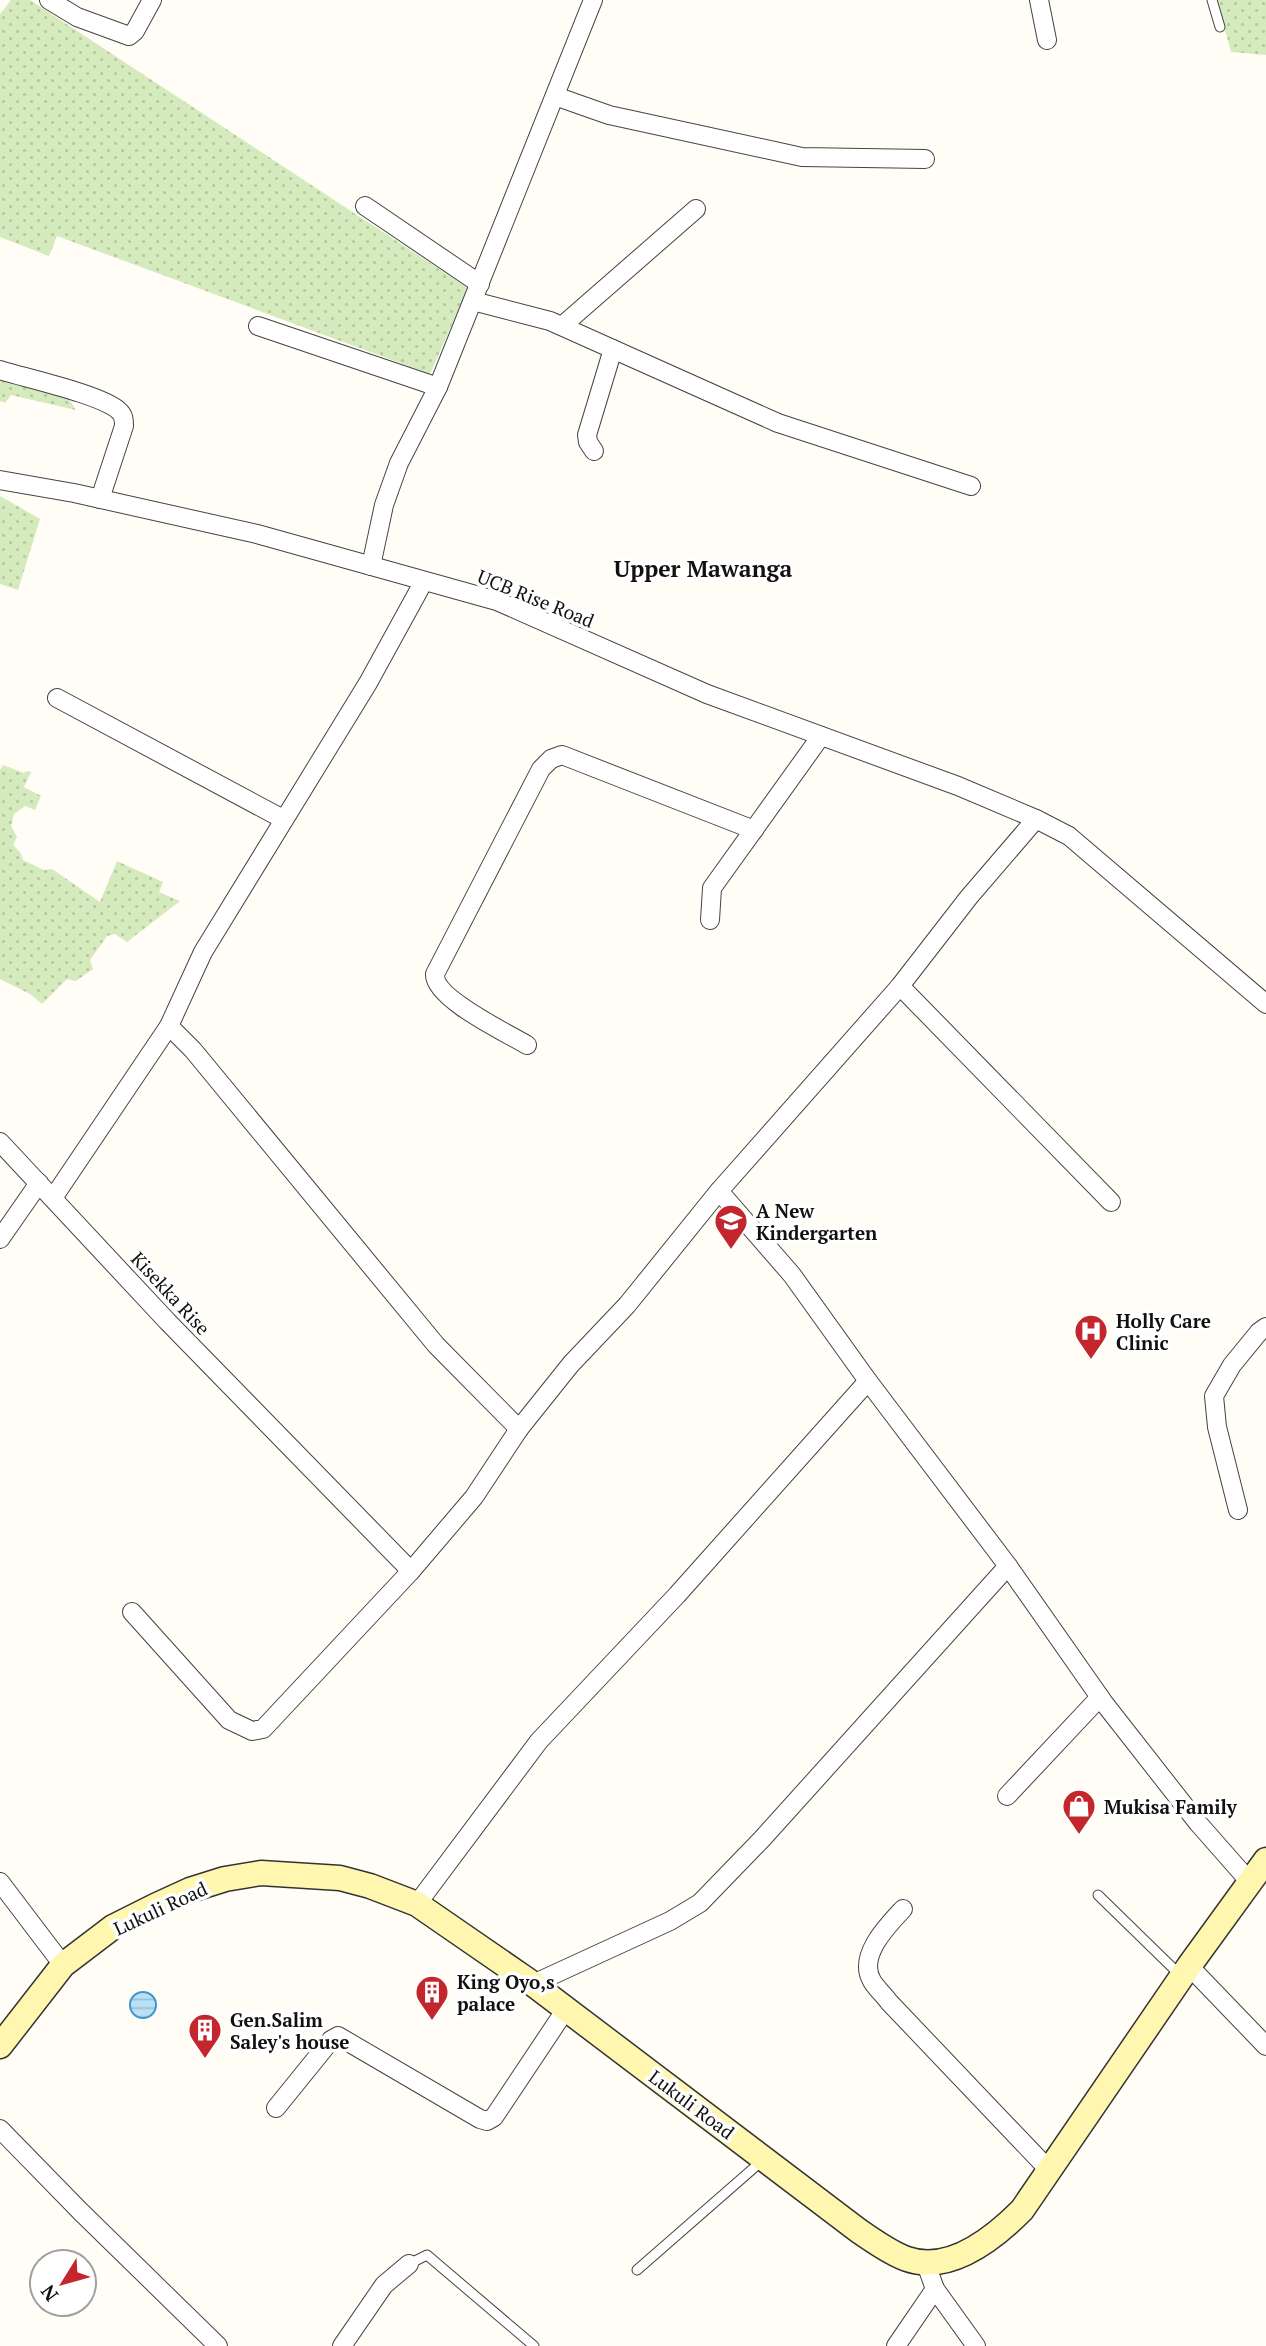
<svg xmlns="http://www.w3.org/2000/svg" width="1266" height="2346" viewBox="0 0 1266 2346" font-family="'PT Serif',serif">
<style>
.grass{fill:url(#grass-dots)}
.water{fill:url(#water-rules);stroke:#3f96cf;stroke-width:2}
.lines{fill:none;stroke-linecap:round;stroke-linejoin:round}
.lane-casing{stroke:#444;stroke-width:11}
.street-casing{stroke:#444;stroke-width:20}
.secondary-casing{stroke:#333;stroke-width:27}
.lane{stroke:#fff;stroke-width:9}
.street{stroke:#fff;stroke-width:18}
.secondary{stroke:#fff6b0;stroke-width:24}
.labels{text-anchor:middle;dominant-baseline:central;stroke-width:7;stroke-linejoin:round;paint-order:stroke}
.street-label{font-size:19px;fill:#111;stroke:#fff}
.poi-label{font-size:19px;font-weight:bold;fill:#111;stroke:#fff;text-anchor:start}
.quarter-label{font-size:23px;font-weight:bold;fill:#111;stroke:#fff}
</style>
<defs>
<pattern id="grass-dots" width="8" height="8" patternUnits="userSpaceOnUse" patternTransform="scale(1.75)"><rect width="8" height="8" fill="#d5ebbd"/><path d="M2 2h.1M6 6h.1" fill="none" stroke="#b6c8a1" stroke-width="1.8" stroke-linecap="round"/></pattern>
<pattern id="water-rules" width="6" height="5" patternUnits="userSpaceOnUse" patternTransform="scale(1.75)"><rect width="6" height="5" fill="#b9e0f7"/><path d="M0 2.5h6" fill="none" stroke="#9ebfd3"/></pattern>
</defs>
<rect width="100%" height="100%" fill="#fffdf5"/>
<!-- grass -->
<g class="grass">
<polygon points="11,0 30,0 468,288 430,374 57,236 49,256 0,237 0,14"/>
<polygon points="1217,0 1266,0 1266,55 1231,52"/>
<polygon points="0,360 56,379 76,410 11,395 5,403 0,401"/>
<polygon points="0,496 40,519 18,590 0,584"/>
<polygon points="3,765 24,773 27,771 31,772 24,787 41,796 35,810 25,806 14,814 11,826 17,837 13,845 20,852 23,860 44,870 52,869 100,902 117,861 163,882 159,892 180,901 127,942 115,934 107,936 90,960 93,969 76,981 67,979 42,1004 30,994 0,979 0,770"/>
</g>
<!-- water -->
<circle class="water" cx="143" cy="2005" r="13"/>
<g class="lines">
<defs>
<g id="lane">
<polyline points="1212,0 1220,27"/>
<polyline points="1098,1895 1180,1975"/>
<polyline points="409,2264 427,2255 534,2346"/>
<polyline points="637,2270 763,2160"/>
</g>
<g id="street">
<polyline points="49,0 77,17 129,36 135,31 152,0"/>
<polyline points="1039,0 1047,40"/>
<polyline points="555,96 609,115 802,157 925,159"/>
<polyline points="365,206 480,284"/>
<polyline points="473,301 550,321 778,423 971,486"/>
<polyline points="258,326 438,387"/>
<polyline points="562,326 696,209"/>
<path d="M0,370C25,378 103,395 119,411C124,415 124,421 124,426L100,499"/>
<polyline points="594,451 588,442 587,435 613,349"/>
<polyline points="0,480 74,493 257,534 497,601 707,694 958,786 1036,819 1069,836 1266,1004"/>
<polyline points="371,566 384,505 399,463 438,387 593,0"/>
<polyline points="57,698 283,819"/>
<polyline points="710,920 712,888 821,736"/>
<polyline points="900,986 1111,1202"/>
<polyline points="169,1026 193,1050 436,1345 519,1429 571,1364 627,1305 719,1191 900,986 969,897 1036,819"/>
<path d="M527,1045C507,1033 433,998 435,974L541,769L551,759L562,755L754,830"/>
<polyline points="0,1142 167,1321 411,1571"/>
<polyline points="719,1191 792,1275 868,1381 1008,1566 1104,1703 1198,1823 1249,1881"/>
<polyline points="53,1198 169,1026 203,952 368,683 424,581"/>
<polyline points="0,1239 39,1183"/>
<polyline points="1238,1510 1217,1427 1214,1396 1232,1365 1259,1332 1266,1327"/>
<polyline points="132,1612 229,1720 252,1731 263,1729 411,1571 474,1497 519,1429"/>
<polyline points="1007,1796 1100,1697"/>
<polyline points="0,1882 63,1965"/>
<polyline points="417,1904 539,1741 677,1595 868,1381"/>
<path d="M903,1909C888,1925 857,1956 872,1981C876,1988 884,1995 889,2002L1049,2170"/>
<polyline points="1189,1966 1266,2046"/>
<polyline points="533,1984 670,1921 700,1903 762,1839 1008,1566"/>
<polyline points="276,2108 331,2040 338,2036 480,2119 487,2121 494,2117 566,2009"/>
<polyline points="0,2129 80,2211 218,2346"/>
<polyline points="926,2264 935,2289 976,2346"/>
<polyline points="342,2346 384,2285 409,2264"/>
<polyline points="896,2346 935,2289"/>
</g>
<path id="secondary" d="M0,2046L63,1965L113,1927L155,1906L190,1890L225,1879L261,1873L340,1878L370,1886L417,1904L533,1984L859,2231C874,2241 890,2253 907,2259C950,2274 994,2238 1022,2210L1189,1966L1266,1860"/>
</defs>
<!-- lane casing -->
<use href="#lane" class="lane-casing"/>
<!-- street casing -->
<use href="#street" class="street-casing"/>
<!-- secondary casing -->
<use href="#secondary" class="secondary-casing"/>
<!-- lane -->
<use href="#lane" class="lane"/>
<!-- street -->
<use href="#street" class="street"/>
<!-- secondary -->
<use href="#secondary" class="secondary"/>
</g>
<!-- icons -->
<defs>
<symbol id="school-pin" viewBox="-11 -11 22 30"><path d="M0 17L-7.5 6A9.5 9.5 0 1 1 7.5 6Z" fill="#c4262e" stroke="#fff"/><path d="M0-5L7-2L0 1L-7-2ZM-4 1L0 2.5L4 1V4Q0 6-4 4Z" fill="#fff"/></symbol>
<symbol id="hospital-pin" viewBox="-11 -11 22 30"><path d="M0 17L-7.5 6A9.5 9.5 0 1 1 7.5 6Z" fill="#c4262e" stroke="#fff"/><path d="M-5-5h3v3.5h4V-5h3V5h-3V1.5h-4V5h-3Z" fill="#fff"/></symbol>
<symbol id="shop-pin" viewBox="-11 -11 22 30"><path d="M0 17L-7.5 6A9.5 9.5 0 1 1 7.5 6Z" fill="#c4262e" stroke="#fff"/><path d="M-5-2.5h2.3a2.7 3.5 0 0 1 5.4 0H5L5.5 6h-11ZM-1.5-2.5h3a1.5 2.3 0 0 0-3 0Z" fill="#fff"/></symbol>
<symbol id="building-pin" viewBox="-11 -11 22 30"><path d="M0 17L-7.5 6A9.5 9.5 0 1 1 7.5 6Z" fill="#c4262e" stroke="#fff"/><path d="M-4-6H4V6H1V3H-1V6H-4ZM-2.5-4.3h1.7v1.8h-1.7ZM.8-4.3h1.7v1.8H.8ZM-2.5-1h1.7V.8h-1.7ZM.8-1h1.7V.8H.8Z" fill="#fff"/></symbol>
</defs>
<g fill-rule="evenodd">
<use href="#school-pin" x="712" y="1202" width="38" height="52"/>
<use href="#hospital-pin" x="1072" y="1312" width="38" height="52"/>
<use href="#shop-pin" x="1060" y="1787" width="38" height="52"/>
<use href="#building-pin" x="413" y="1973" width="38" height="52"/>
<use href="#building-pin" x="186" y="2011" width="38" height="52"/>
</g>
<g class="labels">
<!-- street labels -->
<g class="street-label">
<text transform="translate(536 598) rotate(22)">UCB Rise Road</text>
<text transform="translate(171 1293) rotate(47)">Kisekka Rise</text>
<text transform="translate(160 1908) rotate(-25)">Lukuli Road</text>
<text transform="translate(692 2104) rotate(37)">Lukuli Road</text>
</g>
<!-- poi labels -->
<g class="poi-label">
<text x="756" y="1210">A New<tspan x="756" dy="22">Kindergarten</tspan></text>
<text x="1116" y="1320">Holly Care<tspan x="1116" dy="22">Clinic</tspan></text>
<text x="1104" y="1806">Mukisa Family</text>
<text x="457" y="1981">King Oyo,s<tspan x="457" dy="22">palace</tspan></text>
<text x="230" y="2019">Gen.Salim<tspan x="230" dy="22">Saley's house</tspan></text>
</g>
<!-- quarter labels -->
<g class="quarter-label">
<text x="703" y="568">Upper Mawanga</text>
</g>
</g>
<!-- north arrow -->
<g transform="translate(63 2283) rotate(233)"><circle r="33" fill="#ffffff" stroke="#a0a0a0" stroke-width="2"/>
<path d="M0-5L12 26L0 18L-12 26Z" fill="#c4262e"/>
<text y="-10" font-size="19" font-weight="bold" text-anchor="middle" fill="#111111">N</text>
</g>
</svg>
